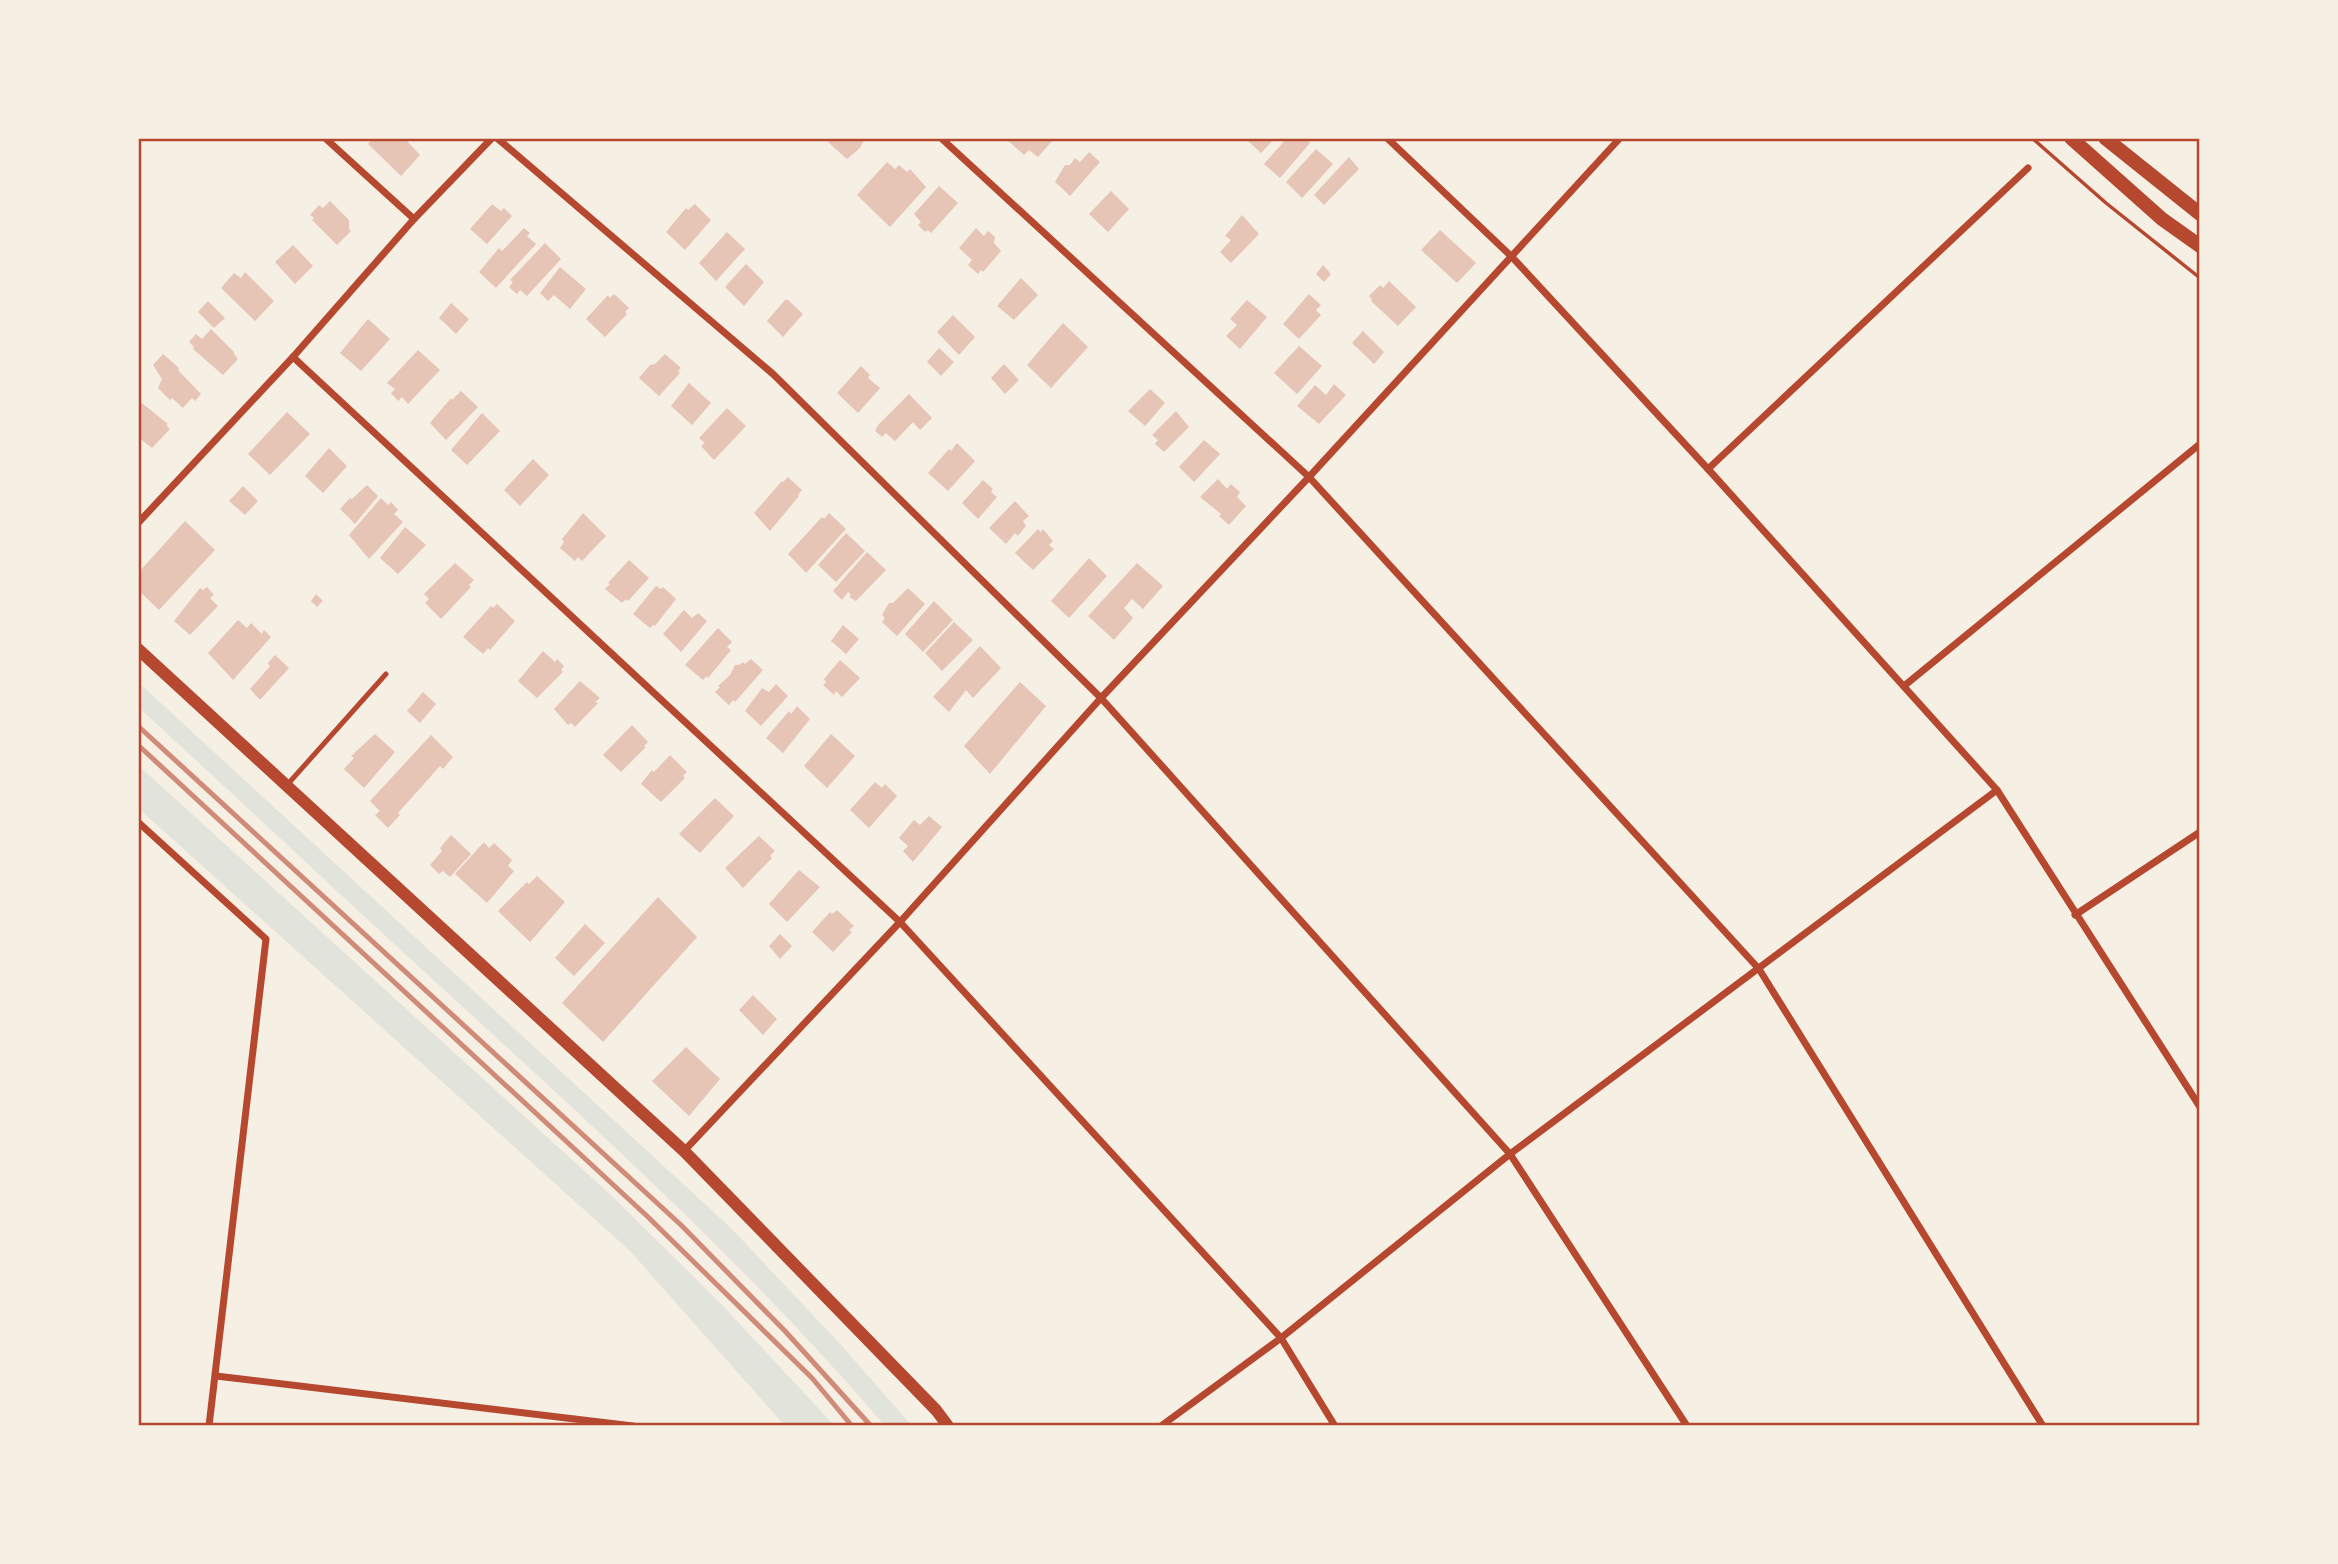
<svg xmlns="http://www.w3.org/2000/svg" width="2338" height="1564" viewBox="0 0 2338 1564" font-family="'DejaVu Sans',sans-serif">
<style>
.green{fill:#e2e4dc}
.building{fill:#e6c5b7}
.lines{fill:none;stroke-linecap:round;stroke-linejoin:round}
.path{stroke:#b5482f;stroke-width:3.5}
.service{stroke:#b5482f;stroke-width:5}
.minor{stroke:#b5482f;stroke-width:7}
.tertiary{stroke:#b5482f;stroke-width:12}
.secondary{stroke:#b5482f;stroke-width:14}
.rail{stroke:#cf8b77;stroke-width:5}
.neatline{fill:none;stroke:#b5482f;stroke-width:2.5}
</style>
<rect width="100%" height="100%" fill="#f6efe4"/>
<!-- green -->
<g class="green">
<path d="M138,682L731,1228L842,1346L912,1426H885C749,1267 595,1128 441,987C340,895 240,800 138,707Z"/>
<polygon points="138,765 613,1197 723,1306 835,1426 785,1426 630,1251 138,808"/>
</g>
<!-- building -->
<g class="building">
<polygon points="373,138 404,138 420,155 401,176 368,144"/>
<polygon points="832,138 865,138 860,148 847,159 828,142"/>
<polygon points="1005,138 1050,138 1052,141 1038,157 1029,150 1024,155"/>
<polygon points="1245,138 1275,138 1261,153"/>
<polygon points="1287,138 1305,138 1310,143 1280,178 1264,164"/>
<polygon points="1316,149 1333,164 1302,198 1286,182"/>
<polygon points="1089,152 1100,162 1070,196 1055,182 1065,165 1070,165 1075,158 1080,162"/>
<polygon points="1349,157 1359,169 1324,205 1314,195"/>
<polygon points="887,162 895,169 899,165 907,172 910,169 926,187 890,227 857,195"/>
<polygon points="939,186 958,203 931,233 928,230 925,232 918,225 921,222 914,214"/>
<polygon points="1111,191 1129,209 1108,232 1089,214"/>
<polygon points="330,201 349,220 349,229 351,231 337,245 312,220 314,218 310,215 319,205 323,208"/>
<polygon points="492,204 501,211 504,208 512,216 487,244 470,229"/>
<polygon points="695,204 711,220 685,250 666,232 686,208 688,210"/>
<polygon points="1242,215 1259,234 1231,263 1220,252 1231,240 1225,236"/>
<polygon points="524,228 530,233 527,236 536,244 496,288 479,272 499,248 502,251"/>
<polygon points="976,228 984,236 988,231 995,237 994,243 1001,251 983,272 981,270 978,274 968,265 972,260 959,248"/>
<polygon points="1440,230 1476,263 1457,283 1421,250"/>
<polygon points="727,232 745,249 716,281 699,263"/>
<polygon points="545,243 561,259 527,296 520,290 517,294 509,287 513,282 510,280"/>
<polygon points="293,245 313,266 295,284 275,262"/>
<polygon points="746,264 764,282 744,306 725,287"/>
<polygon points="1323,265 1331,274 1324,282 1316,274"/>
<polygon points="560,267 586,289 570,309 554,295 548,301 540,293"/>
<polygon points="245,272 274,301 255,321 221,288 234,273 241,278"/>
<polygon points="1021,278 1038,295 1014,320 997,306"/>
<polygon points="1389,281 1416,307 1398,326 1371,301 1372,299 1369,296 1380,285 1383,288"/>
<polygon points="614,294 629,308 625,312 627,314 605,337 586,319 608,295 610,298"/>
<polygon points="1309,294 1321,305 1316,310 1321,315 1299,339 1283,324"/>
<polygon points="785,300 788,300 803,314 783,337 767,321"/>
<polygon points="1247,300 1267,317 1240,349 1226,336 1237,325 1230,319"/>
<polygon points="208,301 225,318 214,328 198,312"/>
<polygon points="451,303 469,319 456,334 439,318"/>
<polygon points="953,315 975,337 959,355 937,332"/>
<polygon points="368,319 390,339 361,371 340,353"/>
<polygon points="1063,323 1088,347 1051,388 1027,365"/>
<polygon points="211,329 234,352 234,354 238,359 223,375 193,349 194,347 189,342 196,334 202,339"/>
<polygon points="1363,331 1384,352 1374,364 1352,343"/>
<polygon points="1299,346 1322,366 1297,394 1274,373"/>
<polygon points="939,348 954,362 941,376 927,362"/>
<polygon points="418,350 440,370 408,404 402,397 398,401 391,393 395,389 387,383"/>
<polygon points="163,354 179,368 178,370 201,394 195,401 192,398 183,408 172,398 170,400 158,388 162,379 153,365"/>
<polygon points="665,354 681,368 678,371 680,373 659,396 639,378 650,365 655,364"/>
<polygon points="1004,364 1019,380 1005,394 991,378"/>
<polygon points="861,366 870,375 868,378 880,388 858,413 837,393"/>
<polygon points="689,383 711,403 692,425 671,406"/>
<polygon points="1334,384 1346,395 1319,424 1297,406 1315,385 1326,395"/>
<polygon points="1150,389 1165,403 1145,426 1128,411"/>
<polygon points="461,391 478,407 446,440 430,423 451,398 452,400"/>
<polygon points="909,394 932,418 920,430 913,422 895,441 886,433 882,437 875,431 878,425"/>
<polygon points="138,400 168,424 166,425 170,429 152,448 138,437"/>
<polygon points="727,408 746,426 714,460 701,446 705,443 699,438"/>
<polygon points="1176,411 1189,427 1164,452 1155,444 1158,440 1152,435"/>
<polygon points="287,412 310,434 270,475 248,454"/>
<polygon points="482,413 500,431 467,465 451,450"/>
<polygon points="1204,440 1220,454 1194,482 1179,467"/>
<polygon points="957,443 975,461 948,491 928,473 949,449 951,451"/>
<polygon points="329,448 347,466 323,493 305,476"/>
<polygon points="533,459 549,475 520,506 504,490"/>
<polygon points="788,477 802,490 798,495 799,496 770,531 754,513 782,481 783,482"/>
<polygon points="1218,479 1227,489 1231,484 1240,492 1237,497 1246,506 1229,525 1219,516 1221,514 1200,497"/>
<polygon points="983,480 993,489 991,492 997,497 978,519 962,503"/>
<polygon points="367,485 378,496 355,524 340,509 350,498 352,499"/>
<polygon points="243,486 258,501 245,515 229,501"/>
<polygon points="381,498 388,505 391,502 398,510 394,514 403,522 369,559 349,535"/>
<polygon points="1015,501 1029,516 1023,521 1026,526 1018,536 1015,533 1006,544 989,528"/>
<polygon points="583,513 606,536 582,561 578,557 575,561 560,548 564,542 562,539"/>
<polygon points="829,513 846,529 806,573 788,554 822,517 824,519"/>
<polygon points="185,521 215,550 159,610 138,590 138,573"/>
<polygon points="405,527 426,545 398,574 380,558"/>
<polygon points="1038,529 1041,532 1043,529 1053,541 1049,545 1054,549 1033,570 1015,553"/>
<polygon points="846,533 865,551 836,582 818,565"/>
<polygon points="867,552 886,570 856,601 849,597 851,595 848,592 842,600 833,591"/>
<polygon points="1089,558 1107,576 1069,618 1051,601"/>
<polygon points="629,560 649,578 628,601 626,599 622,603 605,589 610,584 608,583"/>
<polygon points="455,563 474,580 469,585 471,587 441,619 425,603 429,599 424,594"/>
<polygon points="1137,563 1163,586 1143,609 1132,599 1124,608 1133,618 1114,640 1088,616"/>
<polygon points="656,586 661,589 663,587 676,599 655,626 653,625 650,628 633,614"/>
<polygon points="207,587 214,595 210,598 218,606 190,635 174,621 200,588 203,590"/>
<polygon points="908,588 925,604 897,636 882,622 885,618 882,615 889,603 893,603"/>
<polygon points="316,594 323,601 317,607 311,601"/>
<polygon points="934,601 953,620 923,652 905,634"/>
<polygon points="497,604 515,621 490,650 488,648 483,654 463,637 491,606 493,608"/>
<polygon points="684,610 692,618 698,613 707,621 681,652 663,634"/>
<polygon points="238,620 247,628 251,623 262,634 264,630 271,637 233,680 208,653"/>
<polygon points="954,622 973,640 942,671 925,653"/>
<polygon points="843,625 859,639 846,654 831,641"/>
<polygon points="718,628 732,642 727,647 731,650 708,678 707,676 703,680 685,665"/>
<polygon points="980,646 1001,668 973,698 966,690 949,712 933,697"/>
<polygon points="543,651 555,662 557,659 564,666 561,670 563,672 537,698 518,681"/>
<polygon points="275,655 289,668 260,700 250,689 270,666 268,663"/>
<polygon points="751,659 763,670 735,702 733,700 729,705 715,692 720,687 718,686 730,675 735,665 739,665 743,662 745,664"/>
<polygon points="840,660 860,678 842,697 836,691 834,695 823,685 826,682 824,679"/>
<polygon points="580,681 600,698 595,702 598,703 575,727 571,723 568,725 554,709"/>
<polygon points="1020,682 1046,706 990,774 964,746"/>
<polygon points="776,684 788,696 761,726 745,711 762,688 769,692"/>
<polygon points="423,692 436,704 420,723 407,711"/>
<polygon points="797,706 810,719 783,753 766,738 789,711 791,714"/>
<polygon points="632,725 648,742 644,746 646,747 621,772 603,755"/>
<polygon points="375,734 395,752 364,788 344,769 354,758 351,756"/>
<polygon points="831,734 855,756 827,788 804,766"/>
<polygon points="431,735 453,757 443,769 440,766 398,813 400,815 388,828 375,815 380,811 370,801"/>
<polygon points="670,755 687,772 683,776 685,778 661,802 641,784 652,770 654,772"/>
<polygon points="875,782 882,788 885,784 897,796 869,828 850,810"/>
<polygon points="715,798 734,816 700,853 679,834"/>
<polygon points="929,816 942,827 913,862 903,851 908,846 899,838 914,820 920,825"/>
<polygon points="451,835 471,854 450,877 443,871 439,874 430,865 442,851 440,848"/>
<polygon points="759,836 775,851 770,856 772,858 743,888 725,868"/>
<polygon points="484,842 489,848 494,843 512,860 508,866 514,871 487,903 455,874"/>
<polygon points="799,870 820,887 787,922 769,904"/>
<polygon points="537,876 565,902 530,942 498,911 527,882 529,884"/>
<polygon points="658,897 697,937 603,1042 562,1003"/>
<polygon points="837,910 854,926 849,930 852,932 833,952 812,932 830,912 832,914"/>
<polygon points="585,924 605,943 574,976 555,958"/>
<polygon points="780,934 792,946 780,959 769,946"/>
<polygon points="753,995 777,1019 763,1035 739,1010"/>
<polygon points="686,1047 720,1079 689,1116 652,1081"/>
</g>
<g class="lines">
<!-- path -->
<polyline class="path" points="2032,138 2106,203 2200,278"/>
<!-- service -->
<polyline class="service" points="287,785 386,674"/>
<!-- minor -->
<g class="minor">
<polyline points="325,138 414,219"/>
<polyline points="497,138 773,374 1101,698 1510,1154 1687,1426"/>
<polyline points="941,138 1309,477 1759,969 2043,1426"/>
<polyline points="1387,138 1512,257 1708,469 1997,790 2200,1107"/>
<polyline points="293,357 900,922 1281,1338 1335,1426"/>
<polyline points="1708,469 2028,168"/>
<polyline points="138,523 293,357 414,219 492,138"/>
<polyline points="1904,686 2200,444"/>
<polyline points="138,822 266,939 209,1426"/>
<polyline points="2075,915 2200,832"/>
<polyline points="684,1151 900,922 1101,698 1309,477 1620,138"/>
<polyline points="216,1376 633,1426"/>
<polyline points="1161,1426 1281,1338 1510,1154 1997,790"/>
</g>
<!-- tertiary -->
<polyline class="tertiary" points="138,649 684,1151 936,1410 948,1426"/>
<!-- secondary -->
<g class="secondary">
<polyline points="2071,138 2162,219 2200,246"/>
<polyline points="2105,138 2200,214"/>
</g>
<!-- rail -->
<g class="rail">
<polyline points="138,726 681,1225 785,1331 871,1426"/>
<polyline points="138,745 648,1217 812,1378 852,1426"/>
</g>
</g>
<!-- border -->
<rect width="2338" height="1564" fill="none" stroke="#f6efe4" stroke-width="280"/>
<rect x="140" y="140" width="2058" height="1284" class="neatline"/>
</svg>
